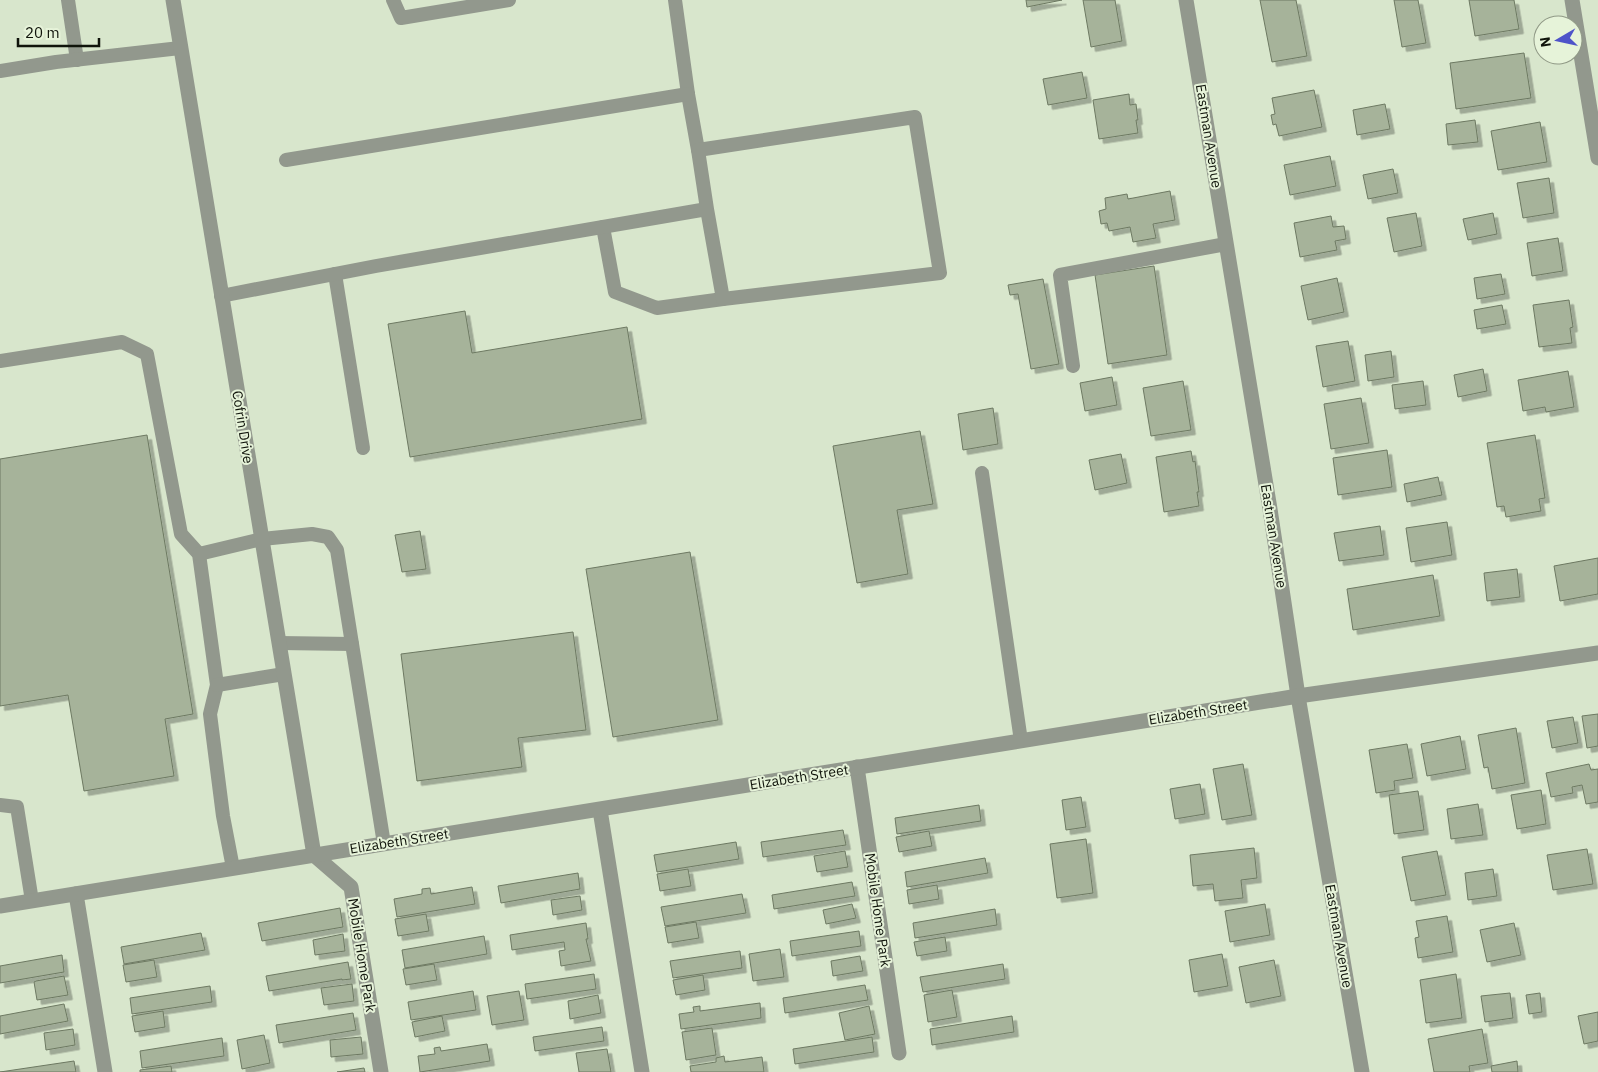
<svg xmlns="http://www.w3.org/2000/svg" width="1598" height="1072" viewBox="0 0 1598 1072" font-family="'IBM Plex Sans',sans-serif">
<style>
.building{fill:#a6b39a;stroke:#6d7962;filter:url(#shadow)}
.lines{fill:none;stroke-linecap:round;stroke-linejoin:round}
.lane{stroke:#92988d;stroke-width:14}
.street{stroke:#92988d;stroke-width:15}
.labels{text-anchor:middle;dominant-baseline:central;stroke-width:4;stroke-linejoin:round;paint-order:stroke}
.street-label{font-size:14px;fill:#0f130a;stroke:#e6f3d9}
</style>
<defs>
<filter id="shadow"><feDropShadow dx="4.5" dy="4.5" stdDeviation="0" flood-color="#0004"/></filter>
</defs>
<rect width="100%" height="100%" fill="#d8e6cc"/>
<!-- building -->
<g class="building">
<polygon points="1026,0 1062,0 1027,7"/>
<polygon points="1083,0 1115,0 1122,41 1091,47"/>
<polygon points="1260,0 1296,0 1307,56 1272,62"/>
<polygon points="1394,0 1418,0 1426,43 1402,47"/>
<polygon points="1469,0 1514,0 1519,29 1475,36"/>
<polygon points="1524,53 1531,98 1456,109 1450,63"/>
<polygon points="1082,72 1087,98 1048,105 1043,79"/>
<polygon points="1314,90 1322,127 1279,136 1276,124 1273,125 1271,115 1275,114 1272,98"/>
<polygon points="1129,94 1130,105 1136,104 1138,120 1136,120 1138,133 1099,139 1093,100"/>
<polygon points="1385,104 1390,129 1357,135 1353,110"/>
<polygon points="1475,120 1478,142 1448,145 1446,124"/>
<polygon points="1540,122 1547,162 1498,170 1491,131"/>
<polygon points="1330,156 1336,186 1290,195 1284,165"/>
<polygon points="1393,169 1398,193 1368,199 1363,175"/>
<polygon points="1549,178 1554,213 1523,218 1517,183"/>
<polygon points="1170,191 1175,220 1153,224 1156,238 1133,242 1130,227 1109,231 1107,223 1101,224 1099,211 1106,209 1105,198 1127,194 1128,199"/>
<polygon points="1416,213 1422,246 1394,252 1387,218"/>
<polygon points="1493,213 1497,234 1468,240 1463,219"/>
<polygon points="1331,216 1333,227 1344,226 1346,239 1335,241 1337,250 1300,257 1294,223"/>
<polygon points="1558,238 1563,271 1532,276 1527,243"/>
<polygon points="1154,266 1167,355 1108,364 1095,275"/>
<polygon points="1501,274 1505,294 1477,299 1474,278"/>
<polygon points="1337,278 1344,312 1308,320 1301,286"/>
<polygon points="1043,279 1059,364 1031,369 1018,294 1010,295 1008,285"/>
<polygon points="1569,300 1573,327 1570,328 1572,343 1539,347 1533,305"/>
<polygon points="1502,305 1506,324 1477,329 1474,310"/>
<polygon points="465,311 472,353 627,327 642,419 410,457 388,324"/>
<polygon points="1348,341 1355,381 1323,387 1316,346"/>
<polygon points="1391,351 1394,377 1368,381 1365,355"/>
<polygon points="1483,369 1487,391 1458,397 1454,375"/>
<polygon points="1568,371 1574,407 1546,412 1545,407 1523,411 1518,380"/>
<polygon points="1112,377 1117,405 1085,411 1080,383"/>
<polygon points="1183,381 1191,430 1151,436 1143,388"/>
<polygon points="1423,381 1426,405 1395,409 1392,385"/>
<polygon points="1361,398 1369,443 1331,449 1324,404"/>
<polygon points="993,408 998,444 963,450 958,414"/>
<polygon points="920,431 933,504 897,510 908,574 857,583 833,446"/>
<polygon points="147,435 193,714 165,719 174,776 84,791 68,695 0,706 0,459"/>
<polygon points="1535,435 1545,498 1539,499 1541,511 1506,517 1504,506 1497,507 1487,443"/>
<polygon points="1387,450 1392,487 1338,495 1333,458"/>
<polygon points="1191,451 1193,462 1195,461 1199,492 1197,492 1199,506 1164,512 1156,457"/>
<polygon points="1121,454 1127,483 1095,490 1089,460"/>
<polygon points="1438,477 1442,495 1407,502 1404,484"/>
<polygon points="1447,522 1452,555 1411,562 1406,528"/>
<polygon points="1380,526 1384,555 1339,561 1334,533"/>
<polygon points="420,531 426,569 402,572 395,535"/>
<polygon points="690,552 718,720 613,737 586,569"/>
<polygon points="1598,558 1598,594 1560,601 1554,566"/>
<polygon points="1517,569 1520,597 1487,601 1484,573"/>
<polygon points="1433,575 1440,616 1353,630 1347,589"/>
<polygon points="573,632 586,730 518,738 522,767 417,781 401,654"/>
<polygon points="1598,714 1598,746 1587,748 1582,716"/>
<polygon points="1573,717 1578,743 1552,748 1547,721"/>
<polygon points="1516,728 1525,783 1492,789 1488,767 1484,768 1478,735"/>
<polygon points="1460,736 1466,769 1427,776 1421,744"/>
<polygon points="1407,744 1413,778 1394,781 1395,790 1376,793 1369,750"/>
<polygon points="1243,764 1252,815 1222,820 1213,769"/>
<polygon points="1589,764 1591,770 1598,769 1598,802 1586,804 1582,785 1572,787 1573,793 1551,797 1546,773"/>
<polygon points="1200,784 1205,814 1175,819 1170,789"/>
<polygon points="1541,790 1546,824 1517,829 1511,795"/>
<polygon points="1418,791 1424,830 1394,834 1389,795"/>
<polygon points="1081,797 1086,827 1066,830 1062,800"/>
<polygon points="1478,804 1483,835 1451,839 1447,809"/>
<polygon points="979,805 981,821 897,834 895,818"/>
<polygon points="843,830 846,845 763,857 761,842"/>
<polygon points="929,831 932,846 899,852 896,837"/>
<polygon points="1086,839 1093,893 1057,898 1050,844"/>
<polygon points="736,842 739,859 657,872 654,855"/>
<polygon points="1254,848 1257,878 1241,880 1243,898 1215,901 1213,884 1193,886 1190,855"/>
<polygon points="1587,849 1593,884 1553,890 1547,855"/>
<polygon points="845,851 848,867 817,872 814,856"/>
<polygon points="1437,851 1446,895 1411,901 1402,857"/>
<polygon points="985,858 988,873 907,887 905,872"/>
<polygon points="688,869 691,886 660,891 657,874"/>
<polygon points="1493,869 1497,896 1468,900 1465,873"/>
<polygon points="578,873 580,889 501,903 498,886"/>
<polygon points="852,882 855,896 774,909 772,895"/>
<polygon points="937,885 939,899 909,904 907,890"/>
<polygon points="472,887 475,904 397,917 394,899 422,894 422,889 430,888 431,894"/>
<polygon points="742,894 746,913 665,926 661,907"/>
<polygon points="580,896 582,910 553,915 551,900"/>
<polygon points="852,904 856,918 826,924 823,910"/>
<polygon points="1265,904 1270,935 1230,942 1225,911"/>
<polygon points="340,908 343,927 262,941 258,923"/>
<polygon points="995,909 997,925 915,938 913,923"/>
<polygon points="426,914 429,931 398,936 395,919"/>
<polygon points="1447,916 1453,952 1418,958 1415,938 1419,937 1416,921"/>
<polygon points="696,922 699,938 668,943 665,927"/>
<polygon points="586,923 588,939 586,939 591,961 561,966 559,951 565,950 564,942 512,950 510,935"/>
<polygon points="1514,923 1521,955 1487,962 1480,930"/>
<polygon points="859,931 861,946 792,956 790,941"/>
<polygon points="201,933 205,950 124,964 121,947"/>
<polygon points="343,934 345,951 315,955 313,940"/>
<polygon points="484,936 487,954 405,968 402,950"/>
<polygon points="945,937 947,951 917,956 914,942"/>
<polygon points="780,949 784,977 753,981 749,954"/>
<polygon points="740,951 742,968 673,978 670,961"/>
<polygon points="1222,954 1228,986 1194,992 1189,960"/>
<polygon points="62,955 64,972 0,983 0,966"/>
<polygon points="860,956 863,971 833,976 831,961"/>
<polygon points="154,960 157,977 126,982 123,965"/>
<polygon points="1274,960 1281,996 1246,1003 1239,967"/>
<polygon points="348,962 351,979 342,980 342,979 269,991 266,976"/>
<polygon points="434,964 437,980 406,985 403,969"/>
<polygon points="1003,964 1005,979 923,992 920,977"/>
<polygon points="594,974 596,989 527,999 525,984"/>
<polygon points="1456,974 1462,1018 1426,1023 1420,980"/>
<polygon points="703,975 705,990 676,995 673,980"/>
<polygon points="64,976 68,995 37,1000 34,982 36,981"/>
<polygon points="352,984 354,1001 324,1005 321,988"/>
<polygon points="865,985 868,1000 785,1013 783,998"/>
<polygon points="210,986 212,1002 132,1014 130,998"/>
<polygon points="952,990 957,1017 928,1022 924,995"/>
<polygon points="473,991 476,1010 411,1020 408,1002"/>
<polygon points="519,991 524,1020 492,1025 487,996"/>
<polygon points="1510,993 1513,1018 1485,1022 1481,996"/>
<polygon points="1540,993 1542,1012 1529,1014 1526,995"/>
<polygon points="598,995 601,1013 570,1019 568,1001"/>
<polygon points="760,1003 761,1018 681,1029 679,1014 694,1012 693,1007 700,1006 700,1011"/>
<polygon points="64,1004 68,1021 0,1034 0,1016"/>
<polygon points="869,1006 875,1034 845,1040 839,1013"/>
<polygon points="163,1011 165,1027 135,1032 132,1016"/>
<polygon points="1598,1012 1598,1041 1584,1044 1578,1016"/>
<polygon points="353,1013 356,1030 279,1043 276,1025"/>
<polygon points="442,1016 445,1031 415,1037 412,1022"/>
<polygon points="1012,1016 1014,1032 932,1045 930,1029"/>
<polygon points="602,1027 604,1041 535,1051 533,1037"/>
<polygon points="712,1028 716,1055 686,1060 682,1032"/>
<polygon points="73,1029 75,1045 46,1050 44,1033"/>
<polygon points="1482,1029 1488,1063 1469,1066 1470,1072 1434,1072 1428,1039"/>
<polygon points="264,1035 270,1063 242,1069 237,1040"/>
<polygon points="361,1037 363,1054 331,1057 330,1040"/>
<polygon points="872,1037 874,1052 795,1064 793,1049"/>
<polygon points="222,1038 224,1056 142,1068 140,1051"/>
<polygon points="487,1044 490,1061 420,1072 418,1056 435,1054 434,1048 440,1047 441,1051"/>
<polygon points="607,1049 611,1072 579,1072 576,1053"/>
<polygon points="724,1056 725,1062 762,1057 764,1072 691,1072 690,1066 716,1062 716,1058"/>
<polygon points="74,1061 76,1072 0,1072"/>
<polygon points="1517,1061 1518,1072 1492,1072 1491,1066"/>
<polygon points="171,1066 172,1072 140,1072 140,1070"/>
<polygon points="364,1068 365,1072 337,1072"/>
</g>
<g class="lines">
<!-- lane -->
<g class="lane">
<polyline points="68,0 77,60"/>
<polyline points="393,0 401,18 509,0"/>
<polyline points="675,0 688,94 698,150"/>
<polyline points="0,71 56,62 180,48"/>
<polyline points="286,160 688,94"/>
<polyline points="603,227 615,292 657,308 723,299"/>
<polyline points="335,274 363,448"/>
<polyline points="221,296 376,266 707,209 698,150 915,117 940,273 723,299 707,209"/>
<polyline points="0,361 122,342 147,354 181,534 199,554 217,685 210,714 223,816 233,868"/>
<polyline points="1073,366 1060,275 1226,244"/>
<polyline points="982,473 1021,741"/>
<polyline points="199,554 262,539 312,534 328,537 337,550 384,844"/>
<polyline points="279,643 352,644"/>
<polyline points="217,685 284,674"/>
<polyline points="0,805 17,807 32,901"/>
</g>
<!-- street -->
<g class="street">
<polyline points="173,0 314,855 351,887 381,1072"/>
<polyline points="1186,0 1270,509 1298,696 1362,1072"/>
<polyline points="1572,0 1598,158"/>
<polyline points="857,767 899,1053"/>
<polyline points="600,810 642,1072"/>
<polyline points="76,894 105,1072"/>
<polyline points="0,906 1298,696 1598,653"/>
</g>
</g>
<g class="labels">
<!-- street labels -->
<g class="street-label">
<text transform="translate(1209 136) rotate(81)">Eastman Avenue</text>
<text transform="translate(243 427) rotate(81)">Cofrin Drive</text>
<text transform="translate(1274 536) rotate(81)">Eastman Avenue</text>
<text transform="translate(1198 712) rotate(-9)">Elizabeth Street</text>
<text transform="translate(799 777) rotate(-9)">Elizabeth Street</text>
<text transform="translate(399 841) rotate(-9)">Elizabeth Street</text>
<text transform="translate(878 910) rotate(82)">Mobile Home Park</text>
<text transform="translate(1339 936) rotate(80)">Eastman Avenue</text>
<text transform="translate(362 955) rotate(81)">Mobile Home Park</text>
</g>
</g>
<!-- north arrow -->
<g transform="translate(1558 40) rotate(261)"><circle r="24" fill="#e6f3d9" stroke="#909986"/>
<path d="M0-4L9 19L0 12L-9 19Z" fill="#4e53c9"/>
<text y="-8" font-size="14" font-weight="bold" text-anchor="middle" fill="#0f130a">N</text>
</g>
<!-- scale -->
<path d="M18 38v8h81v-8" fill="none" stroke="#0f130a" stroke-width="2.5"/>
<text x="25" y="38" font-size="15" fill="#0f130a" stroke="#e6f3d9" stroke-width="4" paint-order="stroke">20 m</text>
</svg>
